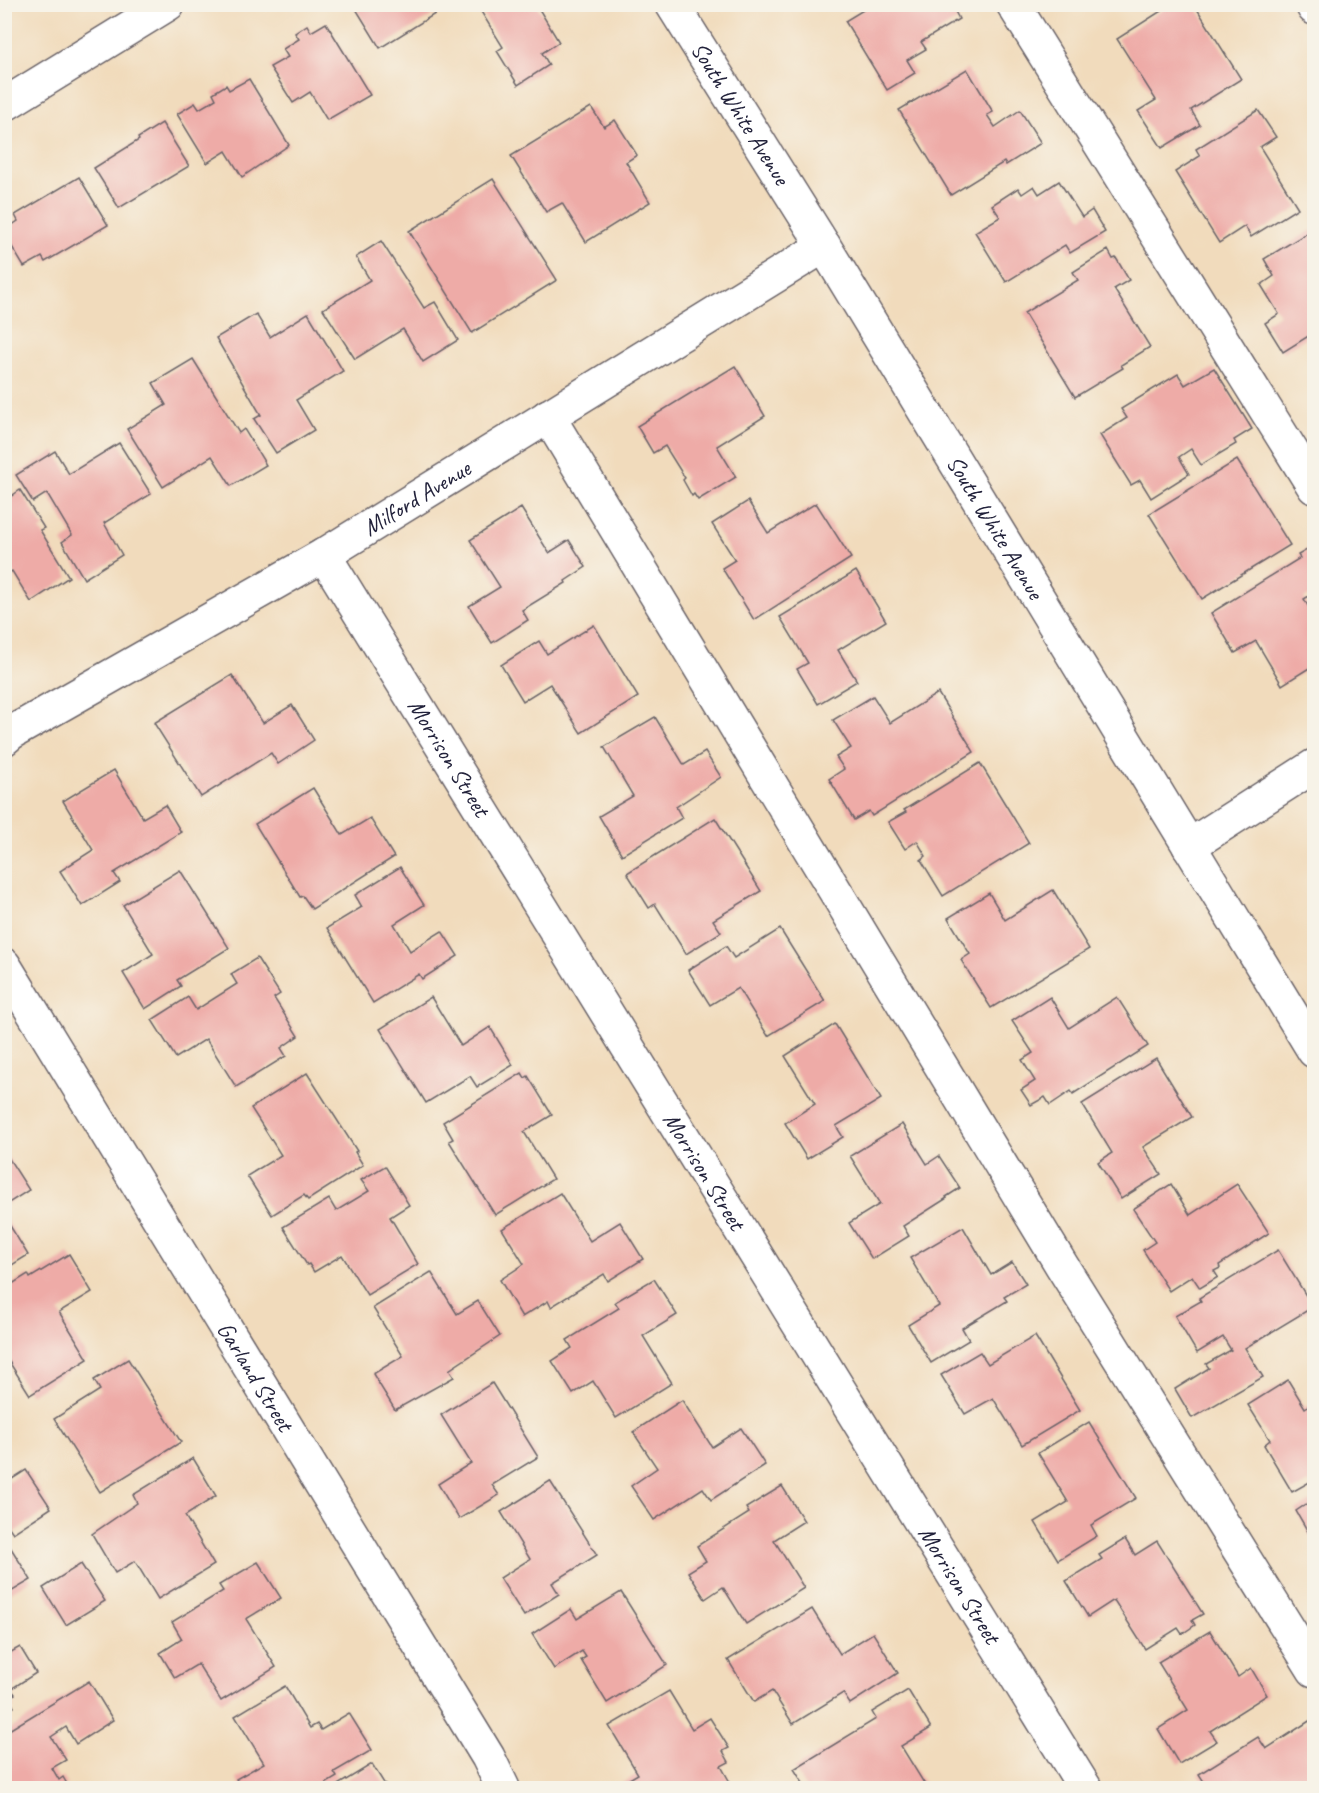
<svg xmlns="http://www.w3.org/2000/svg" width="1319" height="1793" viewBox="0 0 1319 1793" font-family="Caveat,sans-serif">
<style>
.building{fill:#eeaba7}
.lines{fill:none;stroke-linecap:round;stroke-linejoin:round}
.minor-casing{stroke:#6a6368;stroke-width:36}
.minor{stroke:#fff;stroke-width:33}
.labels{text-anchor:middle;dominant-baseline:central;stroke-width:4.5;stroke-linejoin:round;paint-order:stroke}
.street-label{font-size:24px;fill:#22223b;stroke:#f7f3e8}
</style>
<rect width="100%" height="100%" fill="#f7f3e8"/>
<filter id="ink" filterUnits="userSpaceOnUse"><feTurbulence type="fractalNoise" baseFrequency=".0167" numOctaves="2"/><feDisplacementMap in="SourceGraphic" scale="12" xChannelSelector="R" yChannelSelector="G"/><feConvolveMatrix kernelMatrix="1 2 1 2 8 2 1 2 1" color-interpolation-filters="sRGB"/></filter>
<filter id="wash" filterUnits="userSpaceOnUse"><feTurbulence type="fractalNoise" baseFrequency=".008" numOctaves="4" result="noise"/><feDisplacementMap in="SourceGraphic" scale="24" xChannelSelector="R" yChannelSelector="G"/><feGaussianBlur stdDeviation="1.35" result="paint"/><feColorMatrix in="noise" values="0 0 0 0 0 0 0 0 0 0 0 0 0 0 0 0 0 1.4 0 .05"/><feComposite in="paint" operator="in"/></filter>
<g filter="url(#wash)">
<rect width="100%" height="100%" fill="#f1dbbc"/>
<g id="blocks">
<!-- building -->
<g class="building">
<polygon points="353,4 451,4 380,48"/>
<polygon points="468,4 536,4 559,42 542,53 549,65 518,85 497,51 503,47 477,5 471,9"/>
<polygon points="873,4 951,4 959,19 921,42 926,49 907,60 915,73 887,90 845,21"/>
<polygon points="1172,4 1194,4 1241,79 1191,110 1200,125 1162,148 1138,111 1156,100 1117,39"/>
<polygon points="326,23 370,95 327,120 310,92 293,103 270,67 288,57 283,49 299,39 295,33 307,25 311,32"/>
<polygon points="967,69 993,112 987,115 995,127 1020,110 1041,143 1006,165 1004,162 951,195 899,110"/>
<polygon points="249,79 289,145 242,177 226,151 207,163 177,114 195,103 199,109 216,99 213,93 226,85 229,90"/>
<polygon points="591,107 604,127 615,120 637,155 626,162 650,202 586,242 562,203 546,212 511,156"/>
<polygon points="1258,110 1276,137 1260,147 1298,208 1251,237 1245,226 1219,243 1175,172 1200,156 1196,149"/>
<polygon points="162,123 189,166 119,208 94,168 139,140 138,138"/>
<polygon points="79,177 108,225 45,262 42,257 24,267 5,235 5,230 18,221 15,215"/>
<polygon points="493,179 557,280 472,333 409,231"/>
<polygon points="1059,181 1082,217 1092,210 1105,232 1070,253 1065,245 1006,282 975,232 1000,217 992,205 1018,188 1022,194 1034,186 1039,194"/>
<polygon points="1312,230 1314,233 1314,341 1310,335 1283,352 1265,323 1279,314 1261,285 1274,276 1264,259"/>
<polygon points="381,241 424,308 435,302 458,340 423,362 403,329 355,359 323,309 370,280 356,257"/>
<polygon points="1108,250 1113,259 1116,258 1129,280 1114,289 1150,347 1121,365 1123,368 1075,397 1024,313 1078,280 1073,272"/>
<polygon points="308,313 343,371 296,400 314,430 276,453 254,419 261,415 216,338 256,314 270,337"/>
<polygon points="193,359 239,433 244,429 266,465 231,486 212,456 163,487 127,429 166,405 153,383"/>
<polygon points="735,366 765,416 717,446 736,477 698,500 694,494 692,496 683,480 685,478 665,446 653,453 637,426"/>
<polygon points="1214,368 1252,429 1234,440 1236,444 1201,465 1191,449 1179,457 1189,474 1151,498 1140,480 1131,485 1100,435 1127,418 1121,409 1178,374 1185,385"/>
<polygon points="119,443 151,494 104,523 122,555 84,579 62,542 72,535 47,493 33,502 16,475 55,451 69,474"/>
<polygon points="1237,460 1290,545 1202,599 1149,514"/>
<polygon points="20,490 44,528 40,530 69,577 31,602 12,571 4,576 4,497 8,495 10,497"/>
<polygon points="748,501 768,533 816,503 851,558 754,620 722,568 735,560 712,524"/>
<polygon points="521,508 549,553 569,540 586,567 565,581 566,583 522,610 528,620 492,643 469,606 500,587 470,540"/>
<polygon points="1314,546 1314,593 1304,599 1314,616 1314,665 1282,685 1256,641 1235,653 1211,613 1300,558 1298,555"/>
<polygon points="856,571 886,621 838,650 857,681 818,704 797,669 808,663 780,617"/>
<polygon points="594,625 638,697 581,733 550,684 523,701 501,665 539,641 547,654"/>
<polygon points="232,675 263,723 292,705 314,740 278,764 271,753 201,797 154,723"/>
<polygon points="938,693 974,752 872,816 869,811 854,820 829,779 844,769 836,757 851,748 833,720 873,696 890,723"/>
<polygon points="655,717 684,765 705,752 721,777 676,807 682,818 622,855 599,816 633,796 604,747"/>
<polygon points="980,763 1029,843 943,896 921,860 926,856 917,841 905,849 888,822 906,812 904,810"/>
<polygon points="114,770 143,818 165,805 181,832 114,873 120,882 82,906 60,871 93,850 63,801"/>
<polygon points="313,788 342,835 370,818 394,857 312,909 303,896 300,897 255,824"/>
<polygon points="715,818 761,891 713,920 721,932 686,954 655,904 649,908 627,873"/>
<polygon points="400,867 424,905 394,924 410,951 442,931 458,956 422,979 419,974 373,1003 327,928 362,907 355,895"/>
<polygon points="180,870 229,948 177,980 181,986 145,1009 123,973 153,954 123,905"/>
<polygon points="1053,890 1089,949 991,1008 961,960 970,954 948,918 989,893 1005,920"/>
<polygon points="780,929 825,1001 768,1036 738,988 710,1005 688,970 726,946 734,958"/>
<polygon points="257,958 280,994 274,998 298,1036 281,1048 286,1056 236,1087 206,1039 176,1058 152,1020 188,997 196,1010 237,984 231,974"/>
<polygon points="431,997 461,1046 490,1027 513,1065 477,1087 470,1076 426,1103 380,1029"/>
<polygon points="1050,997 1069,1028 1117,997 1148,1046 1073,1094 1071,1091 1050,1105 1045,1097 1031,1105 1021,1090 1035,1081 1022,1060 1033,1053 1012,1021"/>
<polygon points="835,1024 881,1099 836,1126 843,1137 807,1159 785,1123 815,1104 785,1056"/>
<polygon points="1156,1058 1192,1117 1143,1147 1161,1174 1121,1199 1098,1162 1112,1153 1082,1104"/>
<polygon points="307,1073 357,1151 355,1152 363,1165 308,1200 304,1195 272,1215 247,1176 281,1155 251,1108"/>
<polygon points="522,1073 525,1078 528,1076 552,1115 524,1132 553,1179 495,1215 449,1141 453,1139 443,1122"/>
<polygon points="902,1124 927,1164 939,1156 960,1188 946,1197 947,1198 903,1226 909,1236 872,1259 849,1223 880,1204 850,1156"/>
<polygon points="4,1151 29,1190 4,1206"/>
<polygon points="385,1166 409,1205 390,1217 418,1264 367,1295 342,1255 314,1272 309,1264 307,1265 283,1227 329,1199 336,1211 369,1191 361,1180"/>
<polygon points="1171,1184 1190,1215 1237,1184 1269,1233 1219,1265 1220,1268 1214,1271 1218,1277 1200,1288 1192,1276 1169,1291 1143,1250 1155,1242 1133,1209"/>
<polygon points="560,1193 590,1241 620,1222 643,1259 608,1281 604,1274 551,1307 548,1301 522,1317 500,1280 524,1264 502,1229"/>
<polygon points="4,1216 28,1255 4,1270"/>
<polygon points="963,1227 991,1275 1012,1262 1026,1284 1004,1297 1007,1301 962,1328 969,1340 931,1363 908,1325 939,1306 910,1258"/>
<polygon points="1278,1250 1313,1307 1245,1348 1263,1377 1192,1418 1175,1389 1209,1368 1206,1364 1231,1350 1223,1337 1197,1353 1175,1316 1201,1301 1199,1298"/>
<polygon points="69,1254 92,1292 59,1312 88,1359 30,1395 8,1360 4,1362 4,1289 28,1274 30,1278"/>
<polygon points="431,1272 457,1314 478,1301 500,1336 449,1370 454,1377 395,1410 373,1374 403,1356 373,1308"/>
<polygon points="654,1279 677,1315 643,1336 672,1383 616,1418 593,1381 573,1394 552,1361 572,1348 567,1340 619,1308 615,1302"/>
<polygon points="1035,1336 1080,1410 1022,1445 993,1398 965,1414 941,1375 980,1352 988,1364"/>
<polygon points="128,1359 181,1442 100,1492 54,1419 100,1390 94,1380"/>
<polygon points="1288,1380 1305,1408 1314,1402 1314,1483 1313,1480 1292,1492 1264,1445 1270,1440 1248,1405"/>
<polygon points="492,1383 538,1457 492,1485 499,1495 459,1519 438,1484 471,1463 441,1415"/>
<polygon points="682,1400 712,1447 741,1428 765,1465 711,1500 703,1488 654,1520 631,1486 657,1468 633,1432"/>
<polygon points="1089,1422 1136,1498 1091,1525 1097,1536 1058,1560 1035,1522 1068,1502 1038,1453"/>
<polygon points="193,1458 216,1496 185,1516 214,1565 158,1599 135,1561 115,1573 92,1534 137,1503 133,1495"/>
<polygon points="26,1470 51,1508 13,1533 4,1520 4,1484"/>
<polygon points="550,1481 597,1555 552,1583 559,1594 524,1616 500,1578 530,1559 501,1512"/>
<polygon points="782,1486 804,1521 774,1540 804,1588 746,1624 723,1587 705,1599 688,1572 706,1561 697,1546 749,1513 746,1508"/>
<polygon points="1314,1499 1314,1542 1296,1511"/>
<polygon points="4,1537 31,1580 4,1596"/>
<polygon points="1125,1539 1135,1555 1157,1541 1203,1614 1192,1620 1195,1625 1182,1634 1178,1628 1145,1649 1114,1600 1088,1617 1066,1581 1102,1559 1099,1555"/>
<polygon points="258,1562 281,1598 246,1619 276,1667 221,1701 198,1664 175,1678 160,1653 182,1639 172,1622 223,1591 219,1585"/>
<polygon points="81,1564 105,1601 66,1625 43,1588"/>
<polygon points="621,1592 667,1665 607,1703 581,1660 586,1657 582,1651 554,1669 532,1634 571,1609 577,1619"/>
<polygon points="812,1609 840,1654 873,1633 898,1673 850,1704 843,1693 793,1724 772,1691 754,1702 728,1660"/>
<polygon points="1210,1631 1238,1677 1251,1668 1267,1695 1210,1731 1217,1741 1179,1764 1158,1729 1188,1710 1158,1662"/>
<polygon points="20,1647 36,1673 11,1689 15,1694 9,1698 14,1707 7,1711 9,1715 4,1718 4,1656"/>
<polygon points="89,1681 113,1720 76,1744 66,1727 51,1737 66,1760 52,1768 59,1780 63,1777 67,1784 63,1786 64,1788 4,1788 4,1733"/>
<polygon points="285,1686 310,1728 317,1724 321,1730 349,1713 372,1750 334,1772 337,1777 319,1788 242,1788 236,1779 264,1763 235,1716"/>
<polygon points="908,1690 931,1728 901,1746 927,1788 806,1788 794,1769 876,1719 872,1712"/>
<polygon points="669,1691 692,1729 710,1718 729,1748 723,1751 729,1762 721,1766 731,1784 724,1788 614,1788 638,1774 609,1726"/>
<polygon points="1314,1718 1314,1758 1309,1762 1314,1771 1314,1788 1208,1788 1199,1774 1258,1737 1266,1749"/>
<polygon points="372,1764 387,1788 337,1788 336,1786"/>
</g>
</g>
</g>
<g filter="url(#ink)">
<use href="#blocks" fill-opacity="0" stroke="#6a6368" stroke-width="1.5"/>
<g class="lines">
<defs>
<g id="minor">
<path id="s1" d="M672,4L824,246L1314,1051"/>
<polyline points="1013,4 1314,487"/>
<polyline points="1312,4 1314,8"/>
<polyline points="4,105 168,4"/>
<polyline points="548,416 1062,1266 1314,1670"/>
<path id="s2" d="M324,555L1085,1788"/>
<path id="s3" d="M4,739L11,733L324,555L824,246"/>
<polyline points="1189,846 1314,766"/>
<path id="s4" d="M4,965L488,1757L503,1788"/>
</g>
</defs>
<!-- minor casing -->
<use href="#minor" class="minor-casing"/>
<!-- minor -->
<use href="#minor" class="minor"/>
</g>
</g>
<g class="labels">
<!-- street labels -->
<g class="street-label">
<text stroke="none"><textPath href="#s1" startOffset="129">South White Avenue</textPath></text>
<text stroke="none"><textPath href="#s3" startOffset="478">Milford Avenue</textPath></text>
<text stroke="none"><textPath href="#s1" startOffset="615">South White Avenue</textPath></text>
<text stroke="none"><textPath href="#s2" startOffset="238">Morrison Street</textPath></text>
<text stroke="none"><textPath href="#s2" startOffset="724">Morrison Street</textPath></text>
<text stroke="none"><textPath href="#s4" startOffset="482">Garland Street</textPath></text>
<text stroke="none"><textPath href="#s2" startOffset="1210">Morrison Street</textPath></text>
</g>
</g>
<!-- margin -->
<rect width="1319" height="1793" fill="none" stroke="#f7f3e8" stroke-width="24"/>
</svg>
